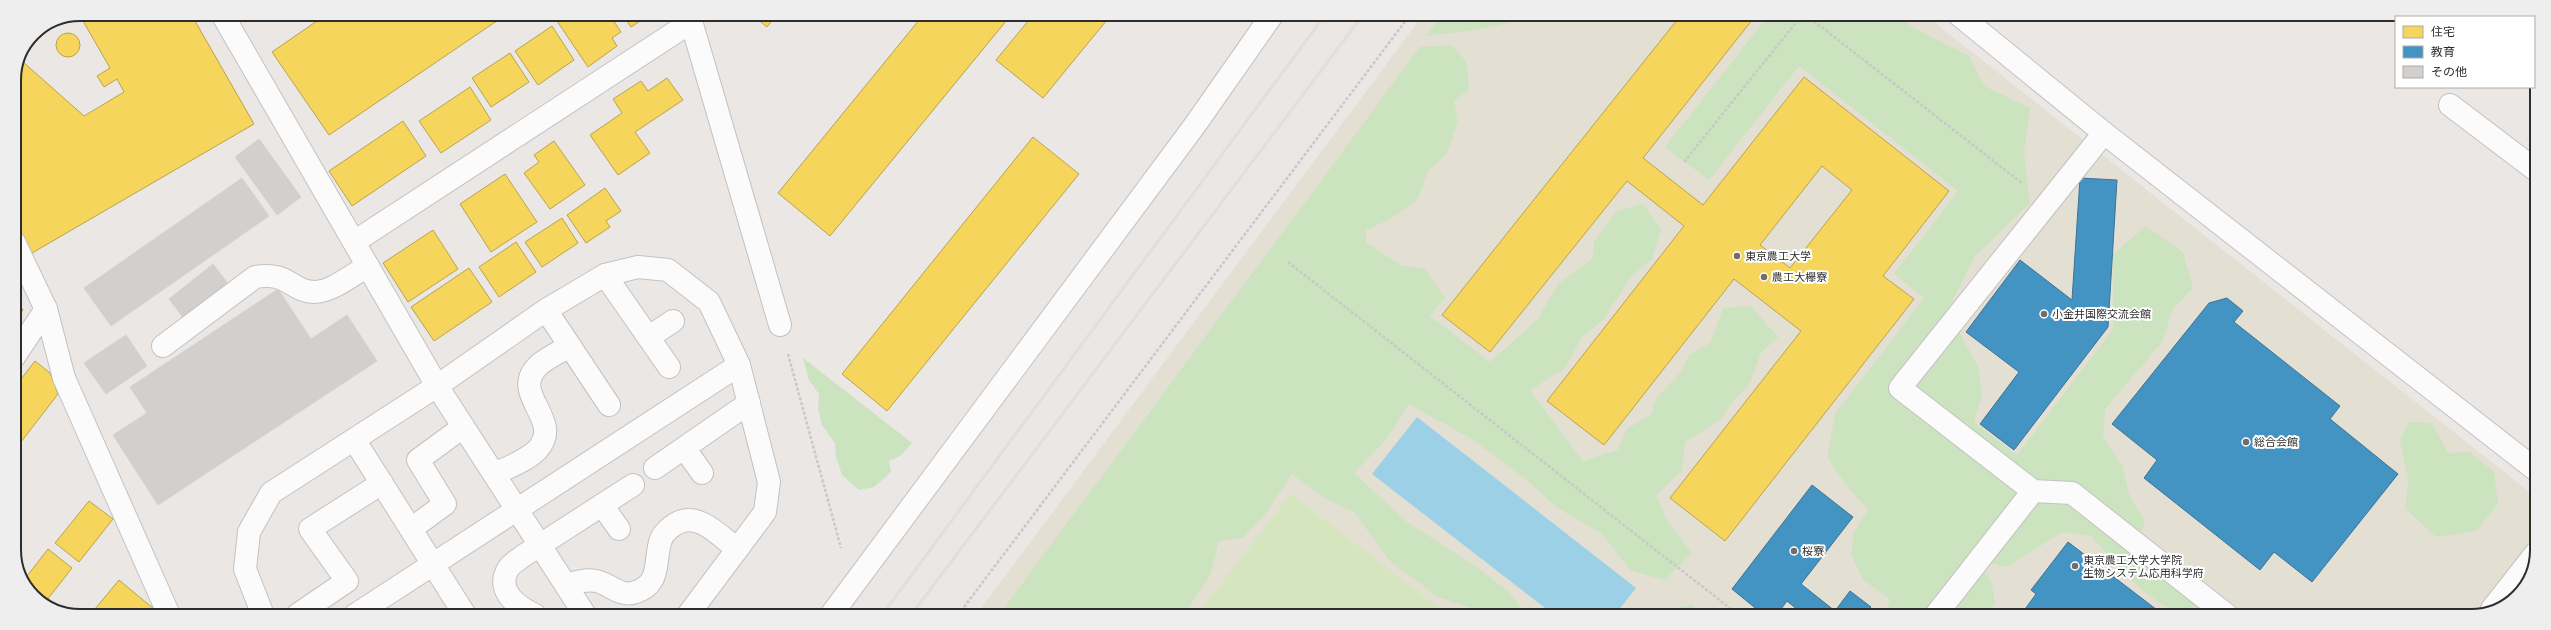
<svg xmlns="http://www.w3.org/2000/svg" width="2551" height="630" viewBox="0 0 2551 630" font-family="'Nunito Sans','Noto Sans JP',sans-serif">
<style>
.education{fill:#e4dfd3}
.green{fill:#cce3bf}
.pitch{fill:#d5e6be}
.water{fill:#9cd0e7}
.homes{fill:#f6d55c;stroke:#baa34e;fill-rule:evenodd}
.schools{fill:#4393c3;stroke:#3c7496}
.building{fill:#d2cfcd;stroke:#d5d3d0}
.lines{fill:none;stroke-linecap:round;stroke-linejoin:round}
.minor-casing{stroke:#c3c2c2;stroke-width:24}
.path{stroke:#c8c8c8;stroke-width:2.5;stroke-dasharray:3 2;stroke-linecap:butt}
.minor{stroke:#fcfbfb;stroke-width:22}
.rail{stroke:#dfdee0;stroke-width:3}
.poi-dot{fill:#6f6e6d;stroke:#fff;stroke-width:1.5}
.labels{text-anchor:middle;dominant-baseline:central;stroke-width:4;stroke-linejoin:round;paint-order:stroke}
.poi-label{font-size:11px;fill:#2d2d2d;stroke:#fff;text-anchor:start}
.rim{fill:none;stroke:#2d2d2d;stroke-width:2}
</style>
<rect width="100%" height="100%" fill="#eae7e4"/>
<!-- education -->
<polygon class="education" points="1423,15 1925,15 2536,497 2536,563 2511,602 2471,616 976,615"/>
<!-- green -->
<g class="green">
<polygon points="1442,15 1555,15 1551,17 1531,18 1475,30 1426,36"/>
<path d="M1769,15H1899L1912,27L1969,56L1984,86L2030,108L2024,153L2030,203L1975,256L1952,302L1961,336L1978,366L1982,395L1974,422L2017,455L2114,328L2112,255L2146,226L2183,252L2193,288L2172,310L2163,341L2105,409L2103,437L2122,465L2129,494L2145,522L2134,552L2211,613C2169,630 2116,564 2091,536L2063,532L2006,567L1972,558L1991,580L1995,603L1986,616H1884L1890,599L1863,580L1851,554L1854,532L1868,510L1846,485L1827,457L1835,414L1924,298L1894,274L1958,191L1799,66L1709,180L1665,147Z"/>
<polygon points="1451,45 1466,61 1469,89 1454,102 1458,122 1447,153 1429,170 1417,200 1389,220 1366,230 1366,242 1400,265 1425,269 1445,298 1430,316 1490,362 1537,320 1558,284 1593,258 1594,241 1616,211 1643,204 1661,229 1652,259 1631,277 1602,321 1582,337 1564,369 1530,390 1583,461 1618,450 1626,430 1651,414 1657,397 1682,371 1688,356 1711,342 1723,308 1751,306 1778,337 1761,353 1748,387 1733,401 1720,420 1685,442 1682,471 1656,495 1667,521 1692,553 1665,580 1631,571 1602,534 1558,508 1524,478 1470,438 1409,404 1385,441 1354,473 1407,522 1475,566 1509,592 1526,615 1477,615 1471,608 1438,597 1391,562 1354,512 1326,499 1292,474 1266,513 1243,538 1219,541 1210,575 1184,615 999,615 1420,47"/>
<polygon points="803,358 912,443 900,456 889,461 891,472 874,487 859,490 842,475 836,457 835,443 822,425 818,408 819,394 809,380"/>
<polygon points="2409,422 2432,423 2448,453 2469,452 2494,472 2498,503 2476,531 2436,537 2406,509 2408,480 2400,440"/>
<polygon points="1692,605 1706,616 1650,616 1651,613"/>
</g>
<!-- pitch -->
<polygon class="pitch" points="1291,494 1448,615 1197,615"/>
<!-- water -->
<polygon class="water" points="1417,417 1636,588 1614,616 1554,615 1372,474"/>
<!-- homes -->
<g class="homes">
<polygon points="79,14 191,14 254,124 32,253 14,222 16,71 23,62 84,116 124,92 117,79 104,87 97,76 110,68"/>
<polygon points="327,14 507,14 329,135 272,52"/>
<polygon points="567,14 609,14 621,32 612,38 617,46 588,67 557,21"/>
<polygon points="622,14 651,14 631,27"/>
<polygon points="751,14 777,14 767,27"/>
<polygon points="924,14 1011,15 830,236 778,193"/>
<polygon points="1033,15 1111,15 1043,98 996,60"/>
<path d="M1681,15H1756L1643,158L1703,205L1804,77L1949,191L1883,276L1914,299L1725,541L1670,498L1801,331L1734,279L1604,445L1547,401L1684,226L1627,181L1490,352L1442,315ZM1822,166L1852,190L1790,268L1760,245Z"/>
<polygon points="552,26 574,60 538,85 515,51"/>
<circle cx="68" cy="45" r="12"/>
<polygon points="510,53 529,82 491,107 472,78"/>
<polygon points="667,78 683,100 635,132 650,153 618,175 590,135 622,113 613,99 641,81 648,91"/>
<polygon points="470,87 491,120 441,153 419,121"/>
<polygon points="403,121 426,156 352,206 329,171"/>
<polygon points="1033,137 1079,174 887,411 842,374"/>
<polygon points="554,141 585,185 550,209 524,173 539,162 534,155"/>
<polygon points="505,174 537,222 491,252 460,204"/>
<polygon points="605,188 621,211 606,221 610,227 586,243 567,215"/>
<polygon points="562,218 578,243 542,267 525,242"/>
<polygon points="433,230 458,269 408,302 383,263"/>
<polygon points="516,242 536,272 499,297 479,267"/>
<polygon points="469,268 492,302 434,341 411,307"/>
<polygon points="14,295 23,310 14,321"/>
<polygon points="35,361 50,373 58,394 21,442 14,437 14,388"/>
<polygon points="89,501 113,519 79,562 55,543"/>
<polygon points="48,549 72,568 47,600 24,580"/>
<polygon points="119,580 154,609 150,615 90,615"/>
</g>
<!-- schools -->
<g class="schools">
<polygon points="2080,178 2117,180 2108,327 2014,450 1980,424 2019,372 1966,332 2020,260 2072,300"/>
<polygon points="2227,298 2243,311 2234,322 2340,406 2330,419 2398,474 2312,582 2274,552 2260,570 2144,478 2157,460 2112,424 2209,303"/>
<polygon points="1812,485 1853,517 1801,584 1835,611 1850,591 1871,607 1864,616 1805,616 1787,601 1776,616 1765,616 1732,589"/>
<polygon points="2068,542 2165,616 2020,616 2036,594 2031,590"/>
</g>
<!-- building -->
<g class="building">
<polygon points="259,139 301,197 277,215 235,157"/>
<polygon points="242,178 269,216 111,326 84,288"/>
<polygon points="213,264 229,285 185,320 169,299"/>
<polygon points="278,289 311,339 347,315 377,361 158,505 113,435 147,413 130,387"/>
<polygon points="126,335 147,366 106,394 84,363"/>
</g>
<g class="lines">
<defs>
<g id="minor">
<polyline points="222,14 437,386 585,615"/>
<polyline points="689,14 780,325"/>
<polyline points="1959,15 2104,133 2536,470"/>
<polyline points="2450,105 2537,171"/>
<polyline points="2104,133 1900,388 2033,491 2072,493 2228,616"/>
<polyline points="14,242 46,309 64,378 169,615"/>
<polyline points="354,242 691,22"/>
<polyline points="605,275 669,367"/>
<polyline points="546,310 609,405"/>
<polyline points="649,337 673,321"/>
<path d="M163,346L255,277C289,271 290,291 314,292C332,292 353,274 368,266"/>
<polyline points="14,357 46,309"/>
<polyline points="355,441 465,615"/>
<polyline points="685,449 702,473"/>
<polyline points="655,468 749,403"/>
<path d="M494,474C509,467 526,461 537,450C566,419 506,394 540,364C549,357 560,352 569,346"/>
<polyline points="602,505 619,529"/>
<polyline points="411,529 445,504 418,460 463,427"/>
<path d="M566,585C576,582 586,579 596,581C609,583 620,598 636,592C659,584 655,566 659,547C660,538 666,530 674,525C696,509 720,536 737,549"/>
<polyline points="2492,609 2536,553"/>
<polyline points="263,615 245,569 249,532 271,493 437,386 546,310 605,275 638,267 668,270 709,302 739,365 769,482 765,512 688,615"/>
<polyline points="297,615 347,581 310,529 382,483"/>
<polyline points="355,615 739,365"/>
<path d="M535,615C518,607 495,591 508,569C511,564 518,560 523,556L633,485"/>
<polyline points="831,615 1195,125 1272,15"/>
<polyline points="1935,616 2033,491"/>
</g>
</defs>
<!-- minor casing -->
<use href="#minor" class="minor-casing"/>
<!-- path -->
<g class="path">
<polyline points="1806,15 2023,184"/>
<polyline points="1684,162 1802,15"/>
<polyline points="1288,262 1740,616"/>
<polyline points="788,354 841,548"/>
<polyline points="958,615 1410,15"/>
</g>
<!-- minor -->
<use href="#minor" class="minor"/>
<!-- rail -->
<g class="rail">
<polyline points="882,615 1325,15"/>
<polyline points="911,615 1363,15"/>
</g>
</g>
<!-- markers -->
<g class="poi-dot">
<circle cx="1737" cy="256" r="4"/>
<circle cx="1764" cy="277" r="4"/>
<circle cx="2044" cy="314" r="4"/>
<circle cx="2246" cy="442" r="4"/>
<circle cx="1794" cy="551" r="4"/>
<circle cx="2075" cy="566" r="4"/>
</g>
<g class="labels">
<!-- poi labels -->
<g class="poi-label">
<text x="1745" y="256">東京農工大学</text>
<text x="1772" y="277">農工大欅寮</text>
<text x="2052" y="314">小金井国際交流会館</text>
<text x="2254" y="442">総合会館</text>
<text x="1802" y="551">桜寮</text>
<text x="2083" y="560">東京農工大学大学院<tspan x="2083" dy="13">生物システム応用科学府</tspan></text>
</g>
</g>
<!-- crop -->
<path d="M0 0H2551V630H0ZM80 21H2471A59 59 0 0 1 2530 80V550A59 59 0 0 1 2471 609H80A59 59 0 0 1 21 550V80A59 59 0 0 1 80 21Z" fill="#eee" fill-rule="evenodd"/>
<path class="rim" d="M80 21H2471A59 59 0 0 1 2530 80V550A59 59 0 0 1 2471 609H80A59 59 0 0 1 21 550V80A59 59 0 0 1 80 21Z"/>
<!-- legend -->
<rect x="2395" y="16" width="140" height="72" fill="#ffffff" stroke="#ababab"/>
<rect x="2403" y="26" width="20" height="12" fill="#f6d55c" stroke="#ababab"/>
<text x="2431" y="36" font-size="12" fill="#2d2d2d">住宅</text>
<rect x="2403" y="46" width="20" height="12" fill="#4393c3" stroke="#ababab"/>
<text x="2431" y="56" font-size="12" fill="#2d2d2d">教育</text>
<rect x="2403" y="66" width="20" height="12" fill="#d2cfcd" stroke="#ababab"/>
<text x="2431" y="76" font-size="12" fill="#2d2d2d">その他</text>
</svg>
